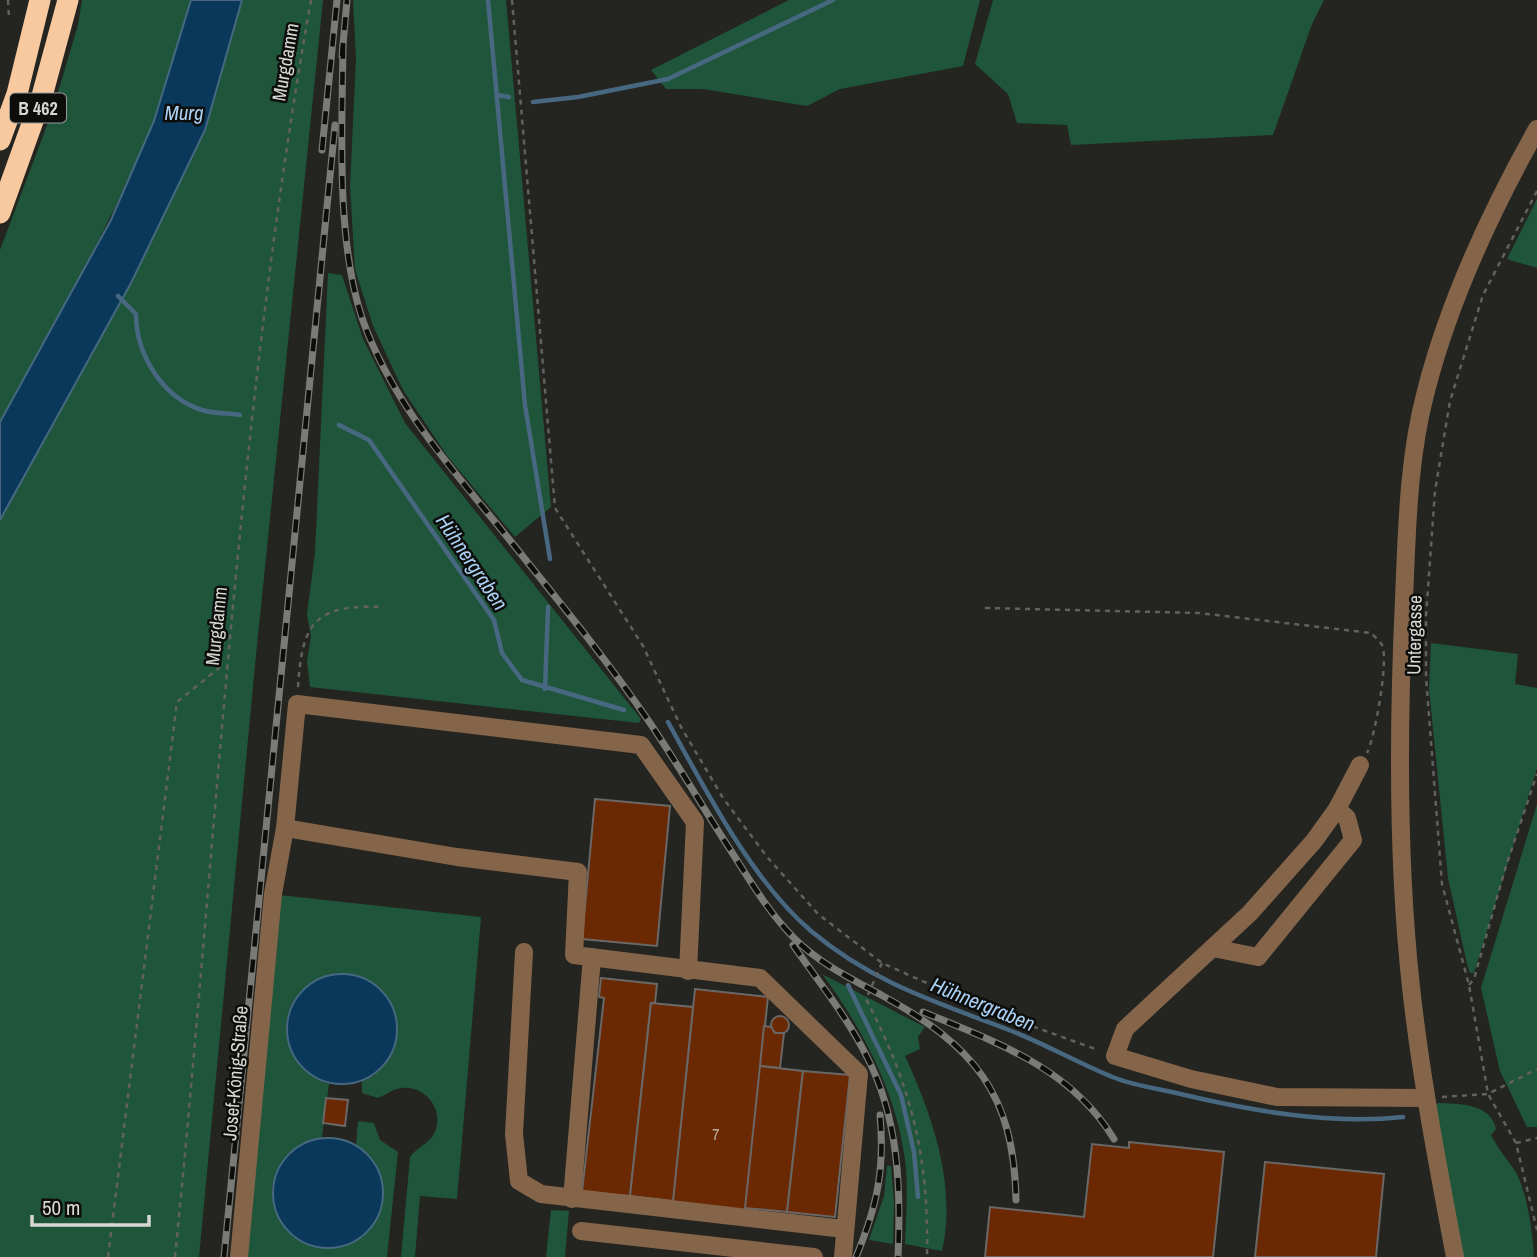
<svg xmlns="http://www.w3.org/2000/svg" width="1537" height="1257" viewBox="0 0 1537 1257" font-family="'Archivo Narrow',sans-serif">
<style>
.green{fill:#1f563b}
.water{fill:#09385b;stroke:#476880;stroke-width:2}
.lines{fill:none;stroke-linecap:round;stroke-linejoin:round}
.stream{stroke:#476880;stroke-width:4.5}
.building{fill:#6a2903;stroke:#6a6766;stroke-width:2}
.path{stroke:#61615f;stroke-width:2.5;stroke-dasharray:5 5;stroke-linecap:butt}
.minor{stroke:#856549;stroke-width:18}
.highway{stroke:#f8c99f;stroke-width:21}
.rail-casing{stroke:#7a7a77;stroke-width:7}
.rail{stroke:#0d0d0c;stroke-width:4.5;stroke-dasharray:13;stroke-linecap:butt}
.labels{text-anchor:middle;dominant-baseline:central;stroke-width:5;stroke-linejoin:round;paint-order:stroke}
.number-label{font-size:16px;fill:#bcaca0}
.shield{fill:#0d0d0c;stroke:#9a9a99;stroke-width:2}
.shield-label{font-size:18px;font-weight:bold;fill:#d7d7d5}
.street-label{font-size:19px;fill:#d7d7d5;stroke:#0d0d0c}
.water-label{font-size:21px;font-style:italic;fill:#aad0f3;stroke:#0d0d0c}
</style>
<rect width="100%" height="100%" fill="#242421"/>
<!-- green -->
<g class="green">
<path d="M82,0H191C157,153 73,286 0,422V250L52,112L78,25Z"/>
<polygon points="242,0 323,0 255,665 199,1257 0,1257 0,520 131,283 205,130"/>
<polygon points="353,0 506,0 551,507 515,537 448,457 403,390 373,326 355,269 350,186 356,59"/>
<polygon points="789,0 980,0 963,66 840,89 807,106 703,89 666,89 651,70"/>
<polygon points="993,0 1324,0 1312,24 1273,135 1071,145 1067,125 1017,123 1008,94 975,64"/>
<polygon points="1537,199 1537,268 1507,259"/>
<polygon points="328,273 342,275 363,339 405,423 641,719 639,723 310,687 307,661 311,637 307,614 315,553"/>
<polygon points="1431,643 1518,654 1515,684 1537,688 1537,768 1474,973 1470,973 1467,964 1448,878 1429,689"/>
<polygon points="1537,804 1537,1127 1527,1127 1500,1071 1481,988"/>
<path d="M279,895L481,917L457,1199L420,1196L415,1257H401L410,1157C418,1146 432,1143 436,1129C442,1110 428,1090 409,1088C398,1086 388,1093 378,1098L362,1093V1081L375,1075L365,979C310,962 259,1017 303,1063C311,1072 317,1079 329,1084L322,1137L276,1173L272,1187L277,1215L360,1148L356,1145L358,1121L374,1123L380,1140L398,1152L387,1257H245Z"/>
<path d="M822,974L925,1027L918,1037L920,1049L905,1056C932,1115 957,1185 942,1251L905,1244C906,1214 909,1183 904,1153C894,1088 861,1026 822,974Z"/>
<path d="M1438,1103C1459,1104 1491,1103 1496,1129L1491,1135C1498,1149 1507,1159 1515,1171C1527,1190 1533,1235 1534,1257H1458L1432,1108Z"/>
<polygon points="887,1166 891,1166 894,1202 893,1244 869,1240 884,1196"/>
<polygon points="551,1210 569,1211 565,1257 546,1257"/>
</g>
<!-- water -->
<g class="water">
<polygon points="191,0 242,0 205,130 131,283 0,520 0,422 111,220 154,121"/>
<circle cx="342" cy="1029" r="55"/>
<circle cx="328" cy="1193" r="55"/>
</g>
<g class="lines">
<!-- stream -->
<g class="stream">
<polyline points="488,0 525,405 550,559"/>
<polyline points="497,95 509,97"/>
<polyline points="533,102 578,97 668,79 833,0"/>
<path d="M118,296L136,314C136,355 163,398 202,410C214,414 228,413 240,415"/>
<polyline points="339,425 369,440 494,620 502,653 522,680 624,710"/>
<polyline points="545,689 548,607"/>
<path d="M668,722C705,789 752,881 811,931C873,983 936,1002 1009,1030C1046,1044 1079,1064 1115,1078C1133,1085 1154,1088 1172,1092C1247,1110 1326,1125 1403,1117"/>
<polyline points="848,985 901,1095 914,1152 918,1197"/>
</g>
</g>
<!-- building -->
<g class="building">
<polygon points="595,799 670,806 657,946 582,939"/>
<polygon points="601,978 657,984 655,1003 651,1003 630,1196 582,1192 604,998 599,997"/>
<polygon points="695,989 768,997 745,1215 672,1208"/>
<polygon points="651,1003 693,1007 673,1201 630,1196"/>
<circle cx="780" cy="1025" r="9"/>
<polygon points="764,1026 771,1027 775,1033 784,1033 780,1068 760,1066"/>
<polygon points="760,1066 803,1071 787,1212 745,1208"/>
<polygon points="803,1071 850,1075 835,1217 787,1212"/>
<polygon points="326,1098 348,1100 345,1126 323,1123"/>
<polygon points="1129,1142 1224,1152 1213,1257 985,1257 990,1207 1084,1217 1092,1144 1129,1148"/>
<polygon points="1265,1162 1384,1174 1376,1257 1255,1257"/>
</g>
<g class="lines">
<!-- path -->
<g class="path">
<polyline points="8,0 9,19"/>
<polyline points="512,0 555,508 643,646 681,727 723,798 768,858 818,914 882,963 985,1009 1098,1050"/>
<polyline points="1537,191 1483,295 1450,401 1435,491 1426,616 1426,677 1442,884 1469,985 1488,1094 1516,1143 1537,1230"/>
<path d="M985,608L1199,613L1371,633C1374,636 1380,641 1382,645C1389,660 1375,737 1367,753"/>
<path d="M298,687C302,622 315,604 384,607"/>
<path d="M882,963L866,999C912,1087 929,1158 927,1257"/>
<polyline points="1469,985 1474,979 1506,866 1537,774"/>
<polyline points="1442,1097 1488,1094 1537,1069"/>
<polyline points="1516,1143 1537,1138"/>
<polyline points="108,1257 177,702 224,664"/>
<path d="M175,1257C217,838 237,416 311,0"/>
</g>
<!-- minor -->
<g class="minor">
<polyline points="1360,765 1337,809 1314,841 1250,913 1125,1029 1115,1056 1191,1079 1277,1097 1425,1098"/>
<polyline points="285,828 457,857 578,872 574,955 760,978 859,1074 843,1257"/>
<polyline points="1213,948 1258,957 1353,840 1347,818 1337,809"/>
<polyline points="524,952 514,1134 519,1181 541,1194 844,1229"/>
<polyline points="572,1199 592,957"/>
<polyline points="581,1231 814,1257"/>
<polyline points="239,1257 273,894 285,828 297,704 641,745 695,822 688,971"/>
<path d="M1455,1257C1438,1167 1421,1078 1411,987C1397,860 1398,727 1404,599C1407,530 1408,458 1426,391C1449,301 1491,211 1537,129"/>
</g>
<!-- highway -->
<g class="highway">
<polyline points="0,140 17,94 40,0"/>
<polyline points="0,213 42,96 68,0"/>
</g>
<defs>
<g id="rail">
<path d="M343,46C342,129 336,239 362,318C389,396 444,460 496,523C549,589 603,654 650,723C679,766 705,811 733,854C752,884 770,914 795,939C820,964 852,979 883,996C974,1046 1014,1093 1016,1200"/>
<polyline points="342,56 347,0"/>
<polyline points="322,150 337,0"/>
<path d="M793,945C818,981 848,1018 867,1057C899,1119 901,1189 898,1257"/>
<path d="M923,1012C996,1042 1071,1068 1114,1139"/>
<polyline points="224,1257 335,125"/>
<path d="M856,1257C877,1206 885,1170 880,1115"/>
</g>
</defs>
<!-- rail casing -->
<use href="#rail" class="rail-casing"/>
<!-- rail -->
<use href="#rail" class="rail"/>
</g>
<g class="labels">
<!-- number labels -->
<g class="number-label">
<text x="716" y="1134">7</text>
</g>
<!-- shield labels -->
<rect class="shield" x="10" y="93.5" width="56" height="29" rx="5"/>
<g class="shield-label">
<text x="38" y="108">B 462</text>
</g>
<!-- street labels -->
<g class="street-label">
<text transform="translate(285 62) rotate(-80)">Murgdamm</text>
<text transform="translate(216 626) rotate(-84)">Murgdamm</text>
<text transform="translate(1414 635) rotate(-89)">Untergasse</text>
<text transform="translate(235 1073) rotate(-85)">Josef-König-Straße</text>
</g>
<!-- water labels -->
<g class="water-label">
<text x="184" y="112">Murg</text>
<text transform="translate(472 562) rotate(56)">Hühnergraben</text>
<text transform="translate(983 1004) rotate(22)">Hühnergraben</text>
</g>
</g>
<!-- scale -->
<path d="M32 1215v10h117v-10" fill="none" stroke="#d7d7d5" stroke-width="3.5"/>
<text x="42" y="1215" font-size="21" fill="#d7d7d5" stroke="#0d0d0c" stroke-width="5" paint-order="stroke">50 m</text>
</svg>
